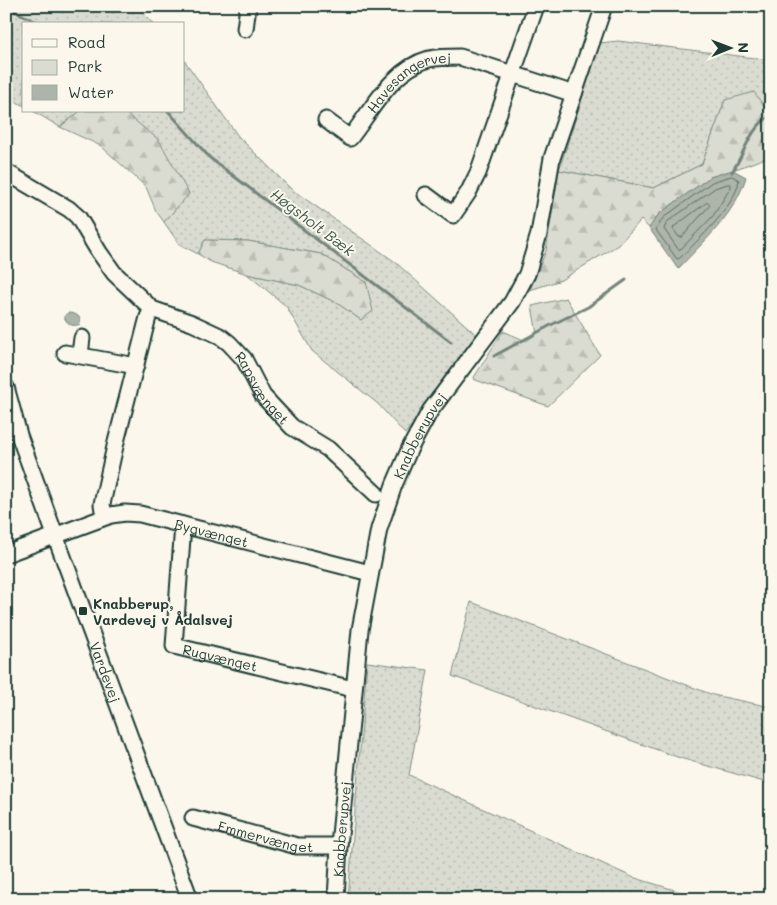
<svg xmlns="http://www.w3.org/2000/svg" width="777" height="905" viewBox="0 0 777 905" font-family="Mali,sans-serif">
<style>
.green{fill:url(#green-dots);stroke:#7d8c82}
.forest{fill:url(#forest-firs);stroke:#7d8c82}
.water{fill:#adb4aa;stroke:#74847b}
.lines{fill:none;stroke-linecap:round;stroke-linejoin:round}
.shore{stroke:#586d63;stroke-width:1}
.stream{stroke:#74847b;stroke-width:3}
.minor-casing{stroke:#1f3d34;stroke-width:19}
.minor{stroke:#fbf7ec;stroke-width:15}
.poi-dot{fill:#1f3d34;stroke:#fbf7ec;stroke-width:2}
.labels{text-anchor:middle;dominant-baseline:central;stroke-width:4;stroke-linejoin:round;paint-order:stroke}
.street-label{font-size:14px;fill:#1f3d34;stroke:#fbf7ec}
.poi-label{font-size:14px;font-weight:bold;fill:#1f3d34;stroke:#fbf7ec;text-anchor:start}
.water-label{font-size:15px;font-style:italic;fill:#425b52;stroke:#fbf7ec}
</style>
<defs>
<pattern id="green-dots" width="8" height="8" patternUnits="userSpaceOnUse" patternTransform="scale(1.25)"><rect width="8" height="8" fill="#dbdcd1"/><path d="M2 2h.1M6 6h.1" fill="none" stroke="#bcbeb4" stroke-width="1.8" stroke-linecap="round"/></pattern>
<pattern id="forest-firs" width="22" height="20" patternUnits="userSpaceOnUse" patternTransform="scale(1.25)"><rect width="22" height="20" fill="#dbdcd1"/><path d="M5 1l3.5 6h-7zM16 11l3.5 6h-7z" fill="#bcbeb4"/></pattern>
</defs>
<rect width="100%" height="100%" fill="#fbf7ec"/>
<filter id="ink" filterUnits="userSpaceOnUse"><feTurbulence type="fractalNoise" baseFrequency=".02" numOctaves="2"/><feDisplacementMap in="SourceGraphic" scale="10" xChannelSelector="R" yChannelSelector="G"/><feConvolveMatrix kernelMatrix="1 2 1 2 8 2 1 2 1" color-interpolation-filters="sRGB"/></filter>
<g filter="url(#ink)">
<!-- green -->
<g class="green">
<polygon points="6,6 135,6 141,10 153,24 24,24 24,106 6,96"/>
<polygon points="618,41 771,60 771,112 725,100 702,164 654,188 559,170 600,43"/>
<polygon points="184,60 238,136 291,189 394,261 479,337 405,434 378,404 312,351 286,306 247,274 299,285 337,303 361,320 366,282 321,254 248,241 205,240 198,254 179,244 164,222 189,193 123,111 184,111"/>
<polygon points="33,111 80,111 60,127"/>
<polygon points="471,602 713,695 771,707 771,784 680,758 452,676"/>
<polygon points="367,662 428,670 409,775 632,877 704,899 348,899"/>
</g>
<!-- forest -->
<g class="forest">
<polygon points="754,92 767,111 771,112 771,156 733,170 710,177 659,214 649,228 641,220 618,245 561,280 530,290 546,251 559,170 654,188 702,164 725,100"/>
<polygon points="80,111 123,111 159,140 189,194 164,222 156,211 146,187 101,146 60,127"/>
<polygon points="205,240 248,241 321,254 366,282 373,311 361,320 337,303 299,285 247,274 211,262 198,254"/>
<polygon points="566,298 600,355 548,406 473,379 503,331 526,341 537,334 532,306"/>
</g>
<!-- water -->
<g class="water">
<path d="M733,170L746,177C735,215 703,242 678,269L649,228L659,214L710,177Z"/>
<path d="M68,313C75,313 82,316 80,324C73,327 69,325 65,319V315Z"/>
</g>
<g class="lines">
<!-- shore -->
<g class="shore">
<path d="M732,176L739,180C736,206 698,240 680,258L677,259L656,230L663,218L712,182Z"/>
<polygon points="728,184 731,184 731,187 713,216 681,249 678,249 664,229 667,222 715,188"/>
<polygon points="708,202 710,205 682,237 679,237 673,229 674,227"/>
</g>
<!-- stream -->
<g class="stream">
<polyline points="6,7 41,24"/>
<polyline points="168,111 210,158 451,342"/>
<path d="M732,172C744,155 750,126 771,116"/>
<polyline points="494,356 551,325 588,307 626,280"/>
</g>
<defs>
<g id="minor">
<polyline points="245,29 248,6"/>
<path id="s1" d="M326,120L350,138C372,110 392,69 429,59C439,57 449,57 460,57L574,94"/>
<path id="s2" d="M6,172L69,209L78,217L99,252L114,273L152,309L192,323L220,336L229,343L244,359L263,396L292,427L328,449L376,494"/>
<polyline points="426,195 453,215 468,193 478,173 536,6"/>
<polyline points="65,353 136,366"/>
<polyline points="80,355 82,338"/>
<path id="s3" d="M6,387L19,435L55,535L190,899"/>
<polyline points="104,517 102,504 116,442 148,317 152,309"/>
<path id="s4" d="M183,525L174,646L353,689"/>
<path id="s5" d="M6,554L111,515L125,513L140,514L370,573"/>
<path id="s6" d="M193,818L297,846H339"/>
<path id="s7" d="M336,899L339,846L360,630L379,529L394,485L410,448L430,411L512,302L527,274L539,234L552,158L604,6"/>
</g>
</defs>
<!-- minor casing -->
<use href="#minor" class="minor-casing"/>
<!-- minor -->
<use href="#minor" class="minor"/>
</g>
</g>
<!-- markers -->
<rect class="poi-dot" x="78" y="606" width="10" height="10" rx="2.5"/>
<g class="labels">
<!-- street labels -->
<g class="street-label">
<text stroke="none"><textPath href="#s1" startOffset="115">Havesangervej</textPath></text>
<text stroke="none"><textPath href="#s2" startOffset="345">Rapsvænget</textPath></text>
<text stroke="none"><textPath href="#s7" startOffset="475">Knabberupvej</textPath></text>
<text stroke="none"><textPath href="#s5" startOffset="215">Bygvænget</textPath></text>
<text stroke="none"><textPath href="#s4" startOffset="169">Rugvænget</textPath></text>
<text stroke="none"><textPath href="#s3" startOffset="302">Vardevej</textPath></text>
<text stroke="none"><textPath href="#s7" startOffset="70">Knabberupvej</textPath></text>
<text stroke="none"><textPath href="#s6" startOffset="75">Emmervænget</textPath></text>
</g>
<!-- poi labels -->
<g class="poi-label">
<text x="93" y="603">Knabberup,<tspan x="93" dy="16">Vardevej v Ådalsvej</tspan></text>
</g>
<!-- water labels -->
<g class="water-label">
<text transform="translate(313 222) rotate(37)">Høgsholt Bæk</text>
</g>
</g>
<!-- margin -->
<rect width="777" height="905" fill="none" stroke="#fbf7ec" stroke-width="25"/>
<rect x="12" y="12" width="752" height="880" fill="none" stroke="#1f3d34" stroke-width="2" filter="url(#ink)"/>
<!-- legend -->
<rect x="22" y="22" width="162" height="90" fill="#fbf7ec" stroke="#a3ada2"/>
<rect x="32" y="39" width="25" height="8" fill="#fbf7ec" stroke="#a3ada2"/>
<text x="68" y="48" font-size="15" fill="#1f3d34">Road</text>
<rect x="32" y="60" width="25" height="15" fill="#dbdcd1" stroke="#a3ada2"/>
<text x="68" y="72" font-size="15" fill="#1f3d34">Park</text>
<rect x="32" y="85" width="25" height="15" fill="#adb4aa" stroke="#a3ada2"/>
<text x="68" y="98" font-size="15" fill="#1f3d34">Water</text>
<!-- north arrow -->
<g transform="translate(730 48) rotate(89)" stroke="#fbf7ec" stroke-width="4" paint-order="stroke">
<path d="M0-4L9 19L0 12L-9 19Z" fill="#1f3d34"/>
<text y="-8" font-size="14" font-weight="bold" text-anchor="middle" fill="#1f3d34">N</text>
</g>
</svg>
